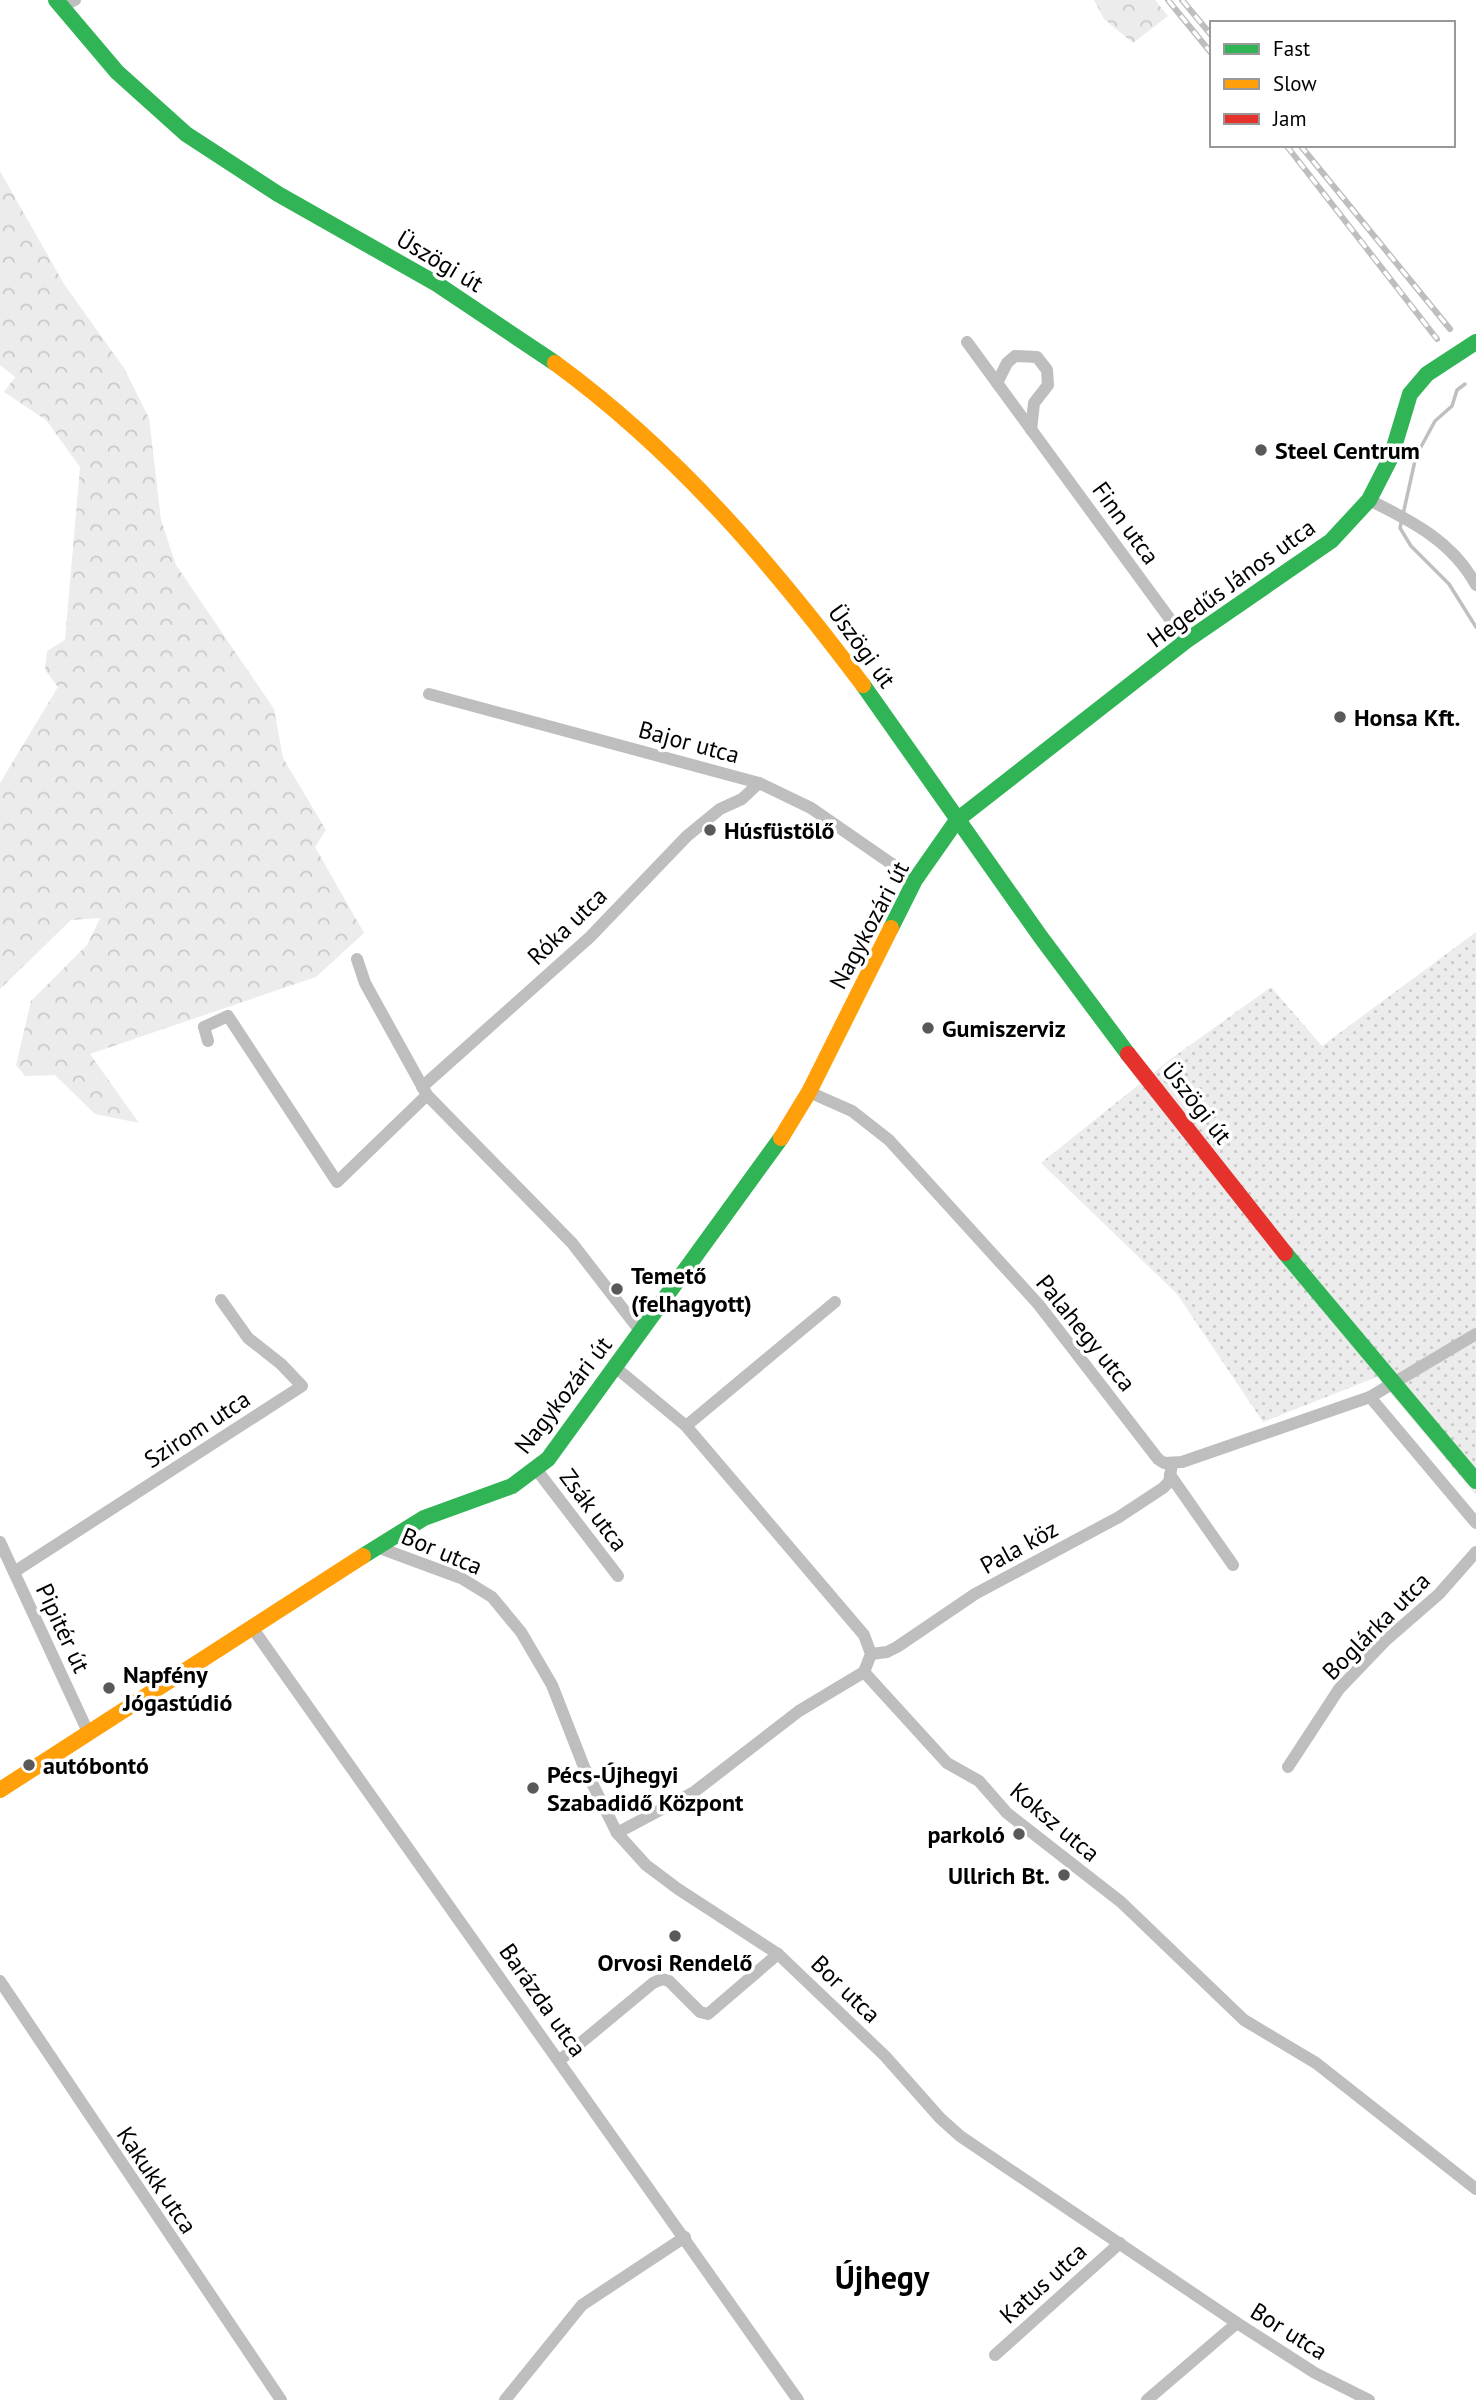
<svg xmlns="http://www.w3.org/2000/svg" width="1476" height="2400" viewBox="0 0 1476 2400" font-family="'PT Sans',sans-serif">
<style>
.grass{fill:url(#grass-dots)}
.forest{fill:url(#forest-crowns)}
.lines{fill:none;stroke-linecap:round;stroke-linejoin:round}
.stream{stroke:#bfbfbf;stroke-width:3.5}
.street{stroke:#bebebe;stroke-width:12}
.fast{stroke:#30b455;stroke-width:16}
.slow{stroke:#ff9f0a;stroke-width:16}
.jam{stroke:#e5322d;stroke-width:16}
.rail-casing{stroke:#bebebe;stroke-width:6}
.rail{stroke:#fff;stroke-width:3.5;stroke-dasharray:10;stroke-linecap:butt}
.poi-dot{fill:#595959;stroke:#fff;stroke-width:2.5}
.labels{text-anchor:middle;dominant-baseline:central;stroke-width:7;stroke-linejoin:round;paint-order:stroke}
.street-label{font-size:24px;fill:#000;stroke:#fff}
.poi-label{font-size:24px;font-weight:bold;fill:#000;stroke:#fff;text-anchor:start}
.district-label{font-size:32px;font-weight:bold;fill:#000;stroke:#fff}
</style>
<defs>
<pattern id="grass-dots" width="8" height="8" patternUnits="userSpaceOnUse" patternTransform="scale(1.75)"><rect width="8" height="8" fill="#ececec"/><path d="M2 2h.1M6 6h.1" fill="none" stroke="#c9c9c9" stroke-width="1.8" stroke-linecap="round"/></pattern>
<pattern id="forest-crowns" width="20" height="18" patternUnits="userSpaceOnUse" patternTransform="scale(1.75)"><rect width="20" height="18" fill="#ececec"/><path d="M2 6a3 3 0 1 1 6 0M12 15a3 3 0 1 1 6 0" fill="none" stroke="#c9c9c9"/></pattern>
</defs>
<rect width="100%" height="100%" fill="#fff"/>
<!-- grass -->
<polygon class="grass" points="1476,932 1476,1495 1377,1377 1263,1422 1177,1294 1041,1163 1172,1058 1271,987 1322,1046"/>
<!-- forest -->
<g class="forest">
<polygon points="1094,0 1155,0 1168,16 1133,43 1104,19"/>
<polygon points="0,171 64,284 124,368 149,418 161,520 176,565 274,709 283,758 326,830 315,847 364,933 316,977 90,1054 139,1123 95,1114 55,1075 25,1076 16,1065 31,1001 87,945 100,918 71,920 0,989 0,783 58,687 45,670 47,651 65,640 80,467 46,420 4,392 15,377 0,365"/>
</g>
<g class="lines">
<!-- stream -->
<polyline class="stream" points="1465,384 1457,390 1452,406 1435,421 1416,456 1400,528 1411,546 1449,584 1476,627"/>
<!-- street -->
<g class="street">
<polyline points="61,7 75,0"/>
<polyline points="967,342 1186,641"/>
<polyline points="997,383 1007,363 1015,356 1037,357 1047,370 1048,385 1034,403 1031,430"/>
<path d="M1369,500C1412,521 1453,542 1476,585"/>
<polyline points="429,694 759,783 811,808 915,880"/>
<polyline points="208,1041 204,1027 228,1016 337,1182 427,1095 365,983 357,959"/>
<polyline points="422,1087 590,937 687,836 720,809 742,799 759,783"/>
<polyline points="809,1092 852,1111 889,1140 1039,1305 1158,1459 1164,1463 1182,1462 1370,1397 1476,1334"/>
<polyline points="427,1095 572,1243 641,1332"/>
<polyline points="615,1367 686,1426 864,1635 871,1654 864,1672 947,1763 979,1781 1007,1813 1121,1902 1244,2020 1316,2063 1476,2189"/>
<polyline points="1370,1397 1476,1523"/>
<polyline points="686,1426 835,1302"/>
<polyline points="536,1469 618,1576"/>
<polyline points="1170,1475 1233,1565"/>
<polyline points="0,1542 88,1732"/>
<polyline points="377,1547 461,1578 492,1597 521,1632 552,1685 584,1767 617,1833 646,1865 678,1889 778,1954 885,2056 940,2118 960,2136 1237,2323 1315,2373 1369,2400"/>
<polyline points="14,1572 302,1386 281,1364 248,1338 221,1300"/>
<polyline points="251,1626 798,2400"/>
<polyline points="871,1654 887,1652 897,1647 975,1594 1119,1517 1163,1488 1169,1482 1172,1464"/>
<polyline points="1288,1767 1339,1689 1385,1641 1439,1594 1476,1552"/>
<polyline points="617,1833 694,1792 799,1711 864,1672"/>
<polyline points="0,1981 281,2400"/>
<polyline points="560,2060 653,1983 662,1979 669,1981 700,2012 708,2014 778,1954"/>
<polyline points="995,2355 1120,2243"/>
<polyline points="505,2400 582,2305 685,2237"/>
<polyline points="1147,2400 1237,2323"/>
</g>
<!-- fast -->
<g class="fast">
<polyline points="56,0 117,72 186,134 278,194 437,284 555,363"/>
<polyline points="863,685 1040,936 1128,1054"/>
<polyline points="891,928 915,880 957,820 1186,641 1331,541 1369,500 1391,457 1410,394 1427,374 1476,342"/>
<polyline points="1285,1253 1476,1481"/>
<polyline points="363,1556 424,1518 512,1486 548,1459 781,1138"/>
</g>
<!-- slow -->
<g class="slow">
<path d="M555,363C677,452 773,565 863,685"/>
<polyline points="781,1138 809,1092 891,928"/>
<polyline points="0,1790 363,1556"/>
</g>
<!-- jam -->
<polyline class="jam" points="1128,1054 1285,1253"/>
<defs>
<g id="rail">
<polyline points="1168,0 1212,54"/>
<polyline points="1182,0 1212,36"/>
<polyline points="1286,145 1437,339"/>
<polyline points="1300,145 1450,329"/>
</g>
</defs>
<!-- rail casing -->
<use href="#rail" class="rail-casing"/>
<!-- rail -->
<use href="#rail" class="rail"/>
</g>
<!-- markers -->
<g class="poi-dot">
<circle cx="1261" cy="450" r="7"/>
<circle cx="1340" cy="717" r="7"/>
<circle cx="710" cy="830" r="7"/>
<circle cx="928" cy="1028" r="7"/>
<circle cx="617" cy="1289" r="7"/>
<circle cx="109" cy="1688" r="7"/>
<circle cx="29" cy="1765" r="7"/>
<circle cx="533" cy="1788" r="7"/>
<circle cx="1019" cy="1834" r="7"/>
<circle cx="1064" cy="1875" r="7"/>
<circle cx="675" cy="1936" r="7"/>
</g>
<g class="labels">
<!-- street labels -->
<g class="street-label">
<text transform="translate(440 261) rotate(31)">Üszögi út</text>
<text transform="translate(1126 523) rotate(54)">Finn utca</text>
<text transform="translate(1231 583) rotate(-36)">Hegedűs János utca</text>
<text transform="translate(862 646) rotate(54)">Üszögi út</text>
<text transform="translate(689 742) rotate(15)">Bajor utca</text>
<text transform="translate(869 925) rotate(-62)">Nagykozári út</text>
<text transform="translate(567 926) rotate(-44)">Róka utca</text>
<text transform="translate(1197 1103) rotate(52)">Üszögi út</text>
<text transform="translate(1086 1333) rotate(51)">Palahegy utca</text>
<text transform="translate(563 1395) rotate(-52)">Nagykozári út</text>
<text transform="translate(197 1429) rotate(-33)">Szirom utca</text>
<text transform="translate(594 1510) rotate(53)">Zsák utca</text>
<text transform="translate(1019 1547) rotate(-29)">Pala köz</text>
<text transform="translate(442 1551) rotate(23)">Bor utca</text>
<text transform="translate(1376 1626) rotate(-45)">Boglárka utca</text>
<text transform="translate(63 1628) rotate(65)">Pipitér út</text>
<text transform="translate(1055 1822) rotate(40)">Koksz utca</text>
<text transform="translate(846 1989) rotate(44)">Bor utca</text>
<text transform="translate(543 2000) rotate(55)">Barázda utca</text>
<text transform="translate(157 2180) rotate(56)">Kakukk utca</text>
<text transform="translate(1043 2283) rotate(-42)">Katus utca</text>
<text transform="translate(1289 2331) rotate(32)">Bor utca</text>
</g>
<!-- poi labels -->
<g class="poi-label">
<text x="1275" y="450">Steel Centrum</text>
<text x="1354" y="717">Honsa Kft.</text>
<text x="724" y="830">Húsfüstölő</text>
<text x="942" y="1028">Gumiszerviz</text>
<text x="631" y="1275">Temető<tspan x="631" dy="28">(felhagyott)</tspan></text>
<text x="123" y="1674">Napfény<tspan x="123" dy="28">Jógastúdió</tspan></text>
<text x="43" y="1765">autóbontó</text>
<text x="547" y="1774">Pécs-Újhegyi<tspan x="547" dy="28">Szabadidő Központ</tspan></text>
<text x="1005" y="1834" text-anchor="end">parkoló</text>
<text x="1050" y="1875" text-anchor="end">Ullrich Bt.</text>
<text x="675" y="1962" text-anchor="middle">Orvosi Rendelő</text>
</g>
<!-- district labels -->
<g class="district-label">
<text x="882" y="2277">Újhegy</text>
</g>
</g>
<!-- legend -->
<rect x="1210" y="21" width="245" height="126" fill="#ffffff" stroke="#999999" stroke-width="2"/>
<rect x="1224" y="44" width="35" height="10" fill="#30b455" stroke="#999999" stroke-width="2"/>
<text x="1273" y="56" font-size="21" fill="#000000">Fast</text>
<rect x="1224" y="79" width="35" height="10" fill="#ff9f0a" stroke="#999999" stroke-width="2"/>
<text x="1273" y="91" font-size="21" fill="#000000">Slow</text>
<rect x="1224" y="114" width="35" height="10" fill="#e5322d" stroke="#999999" stroke-width="2"/>
<text x="1273" y="126" font-size="21" fill="#000000">Jam</text>
</svg>
